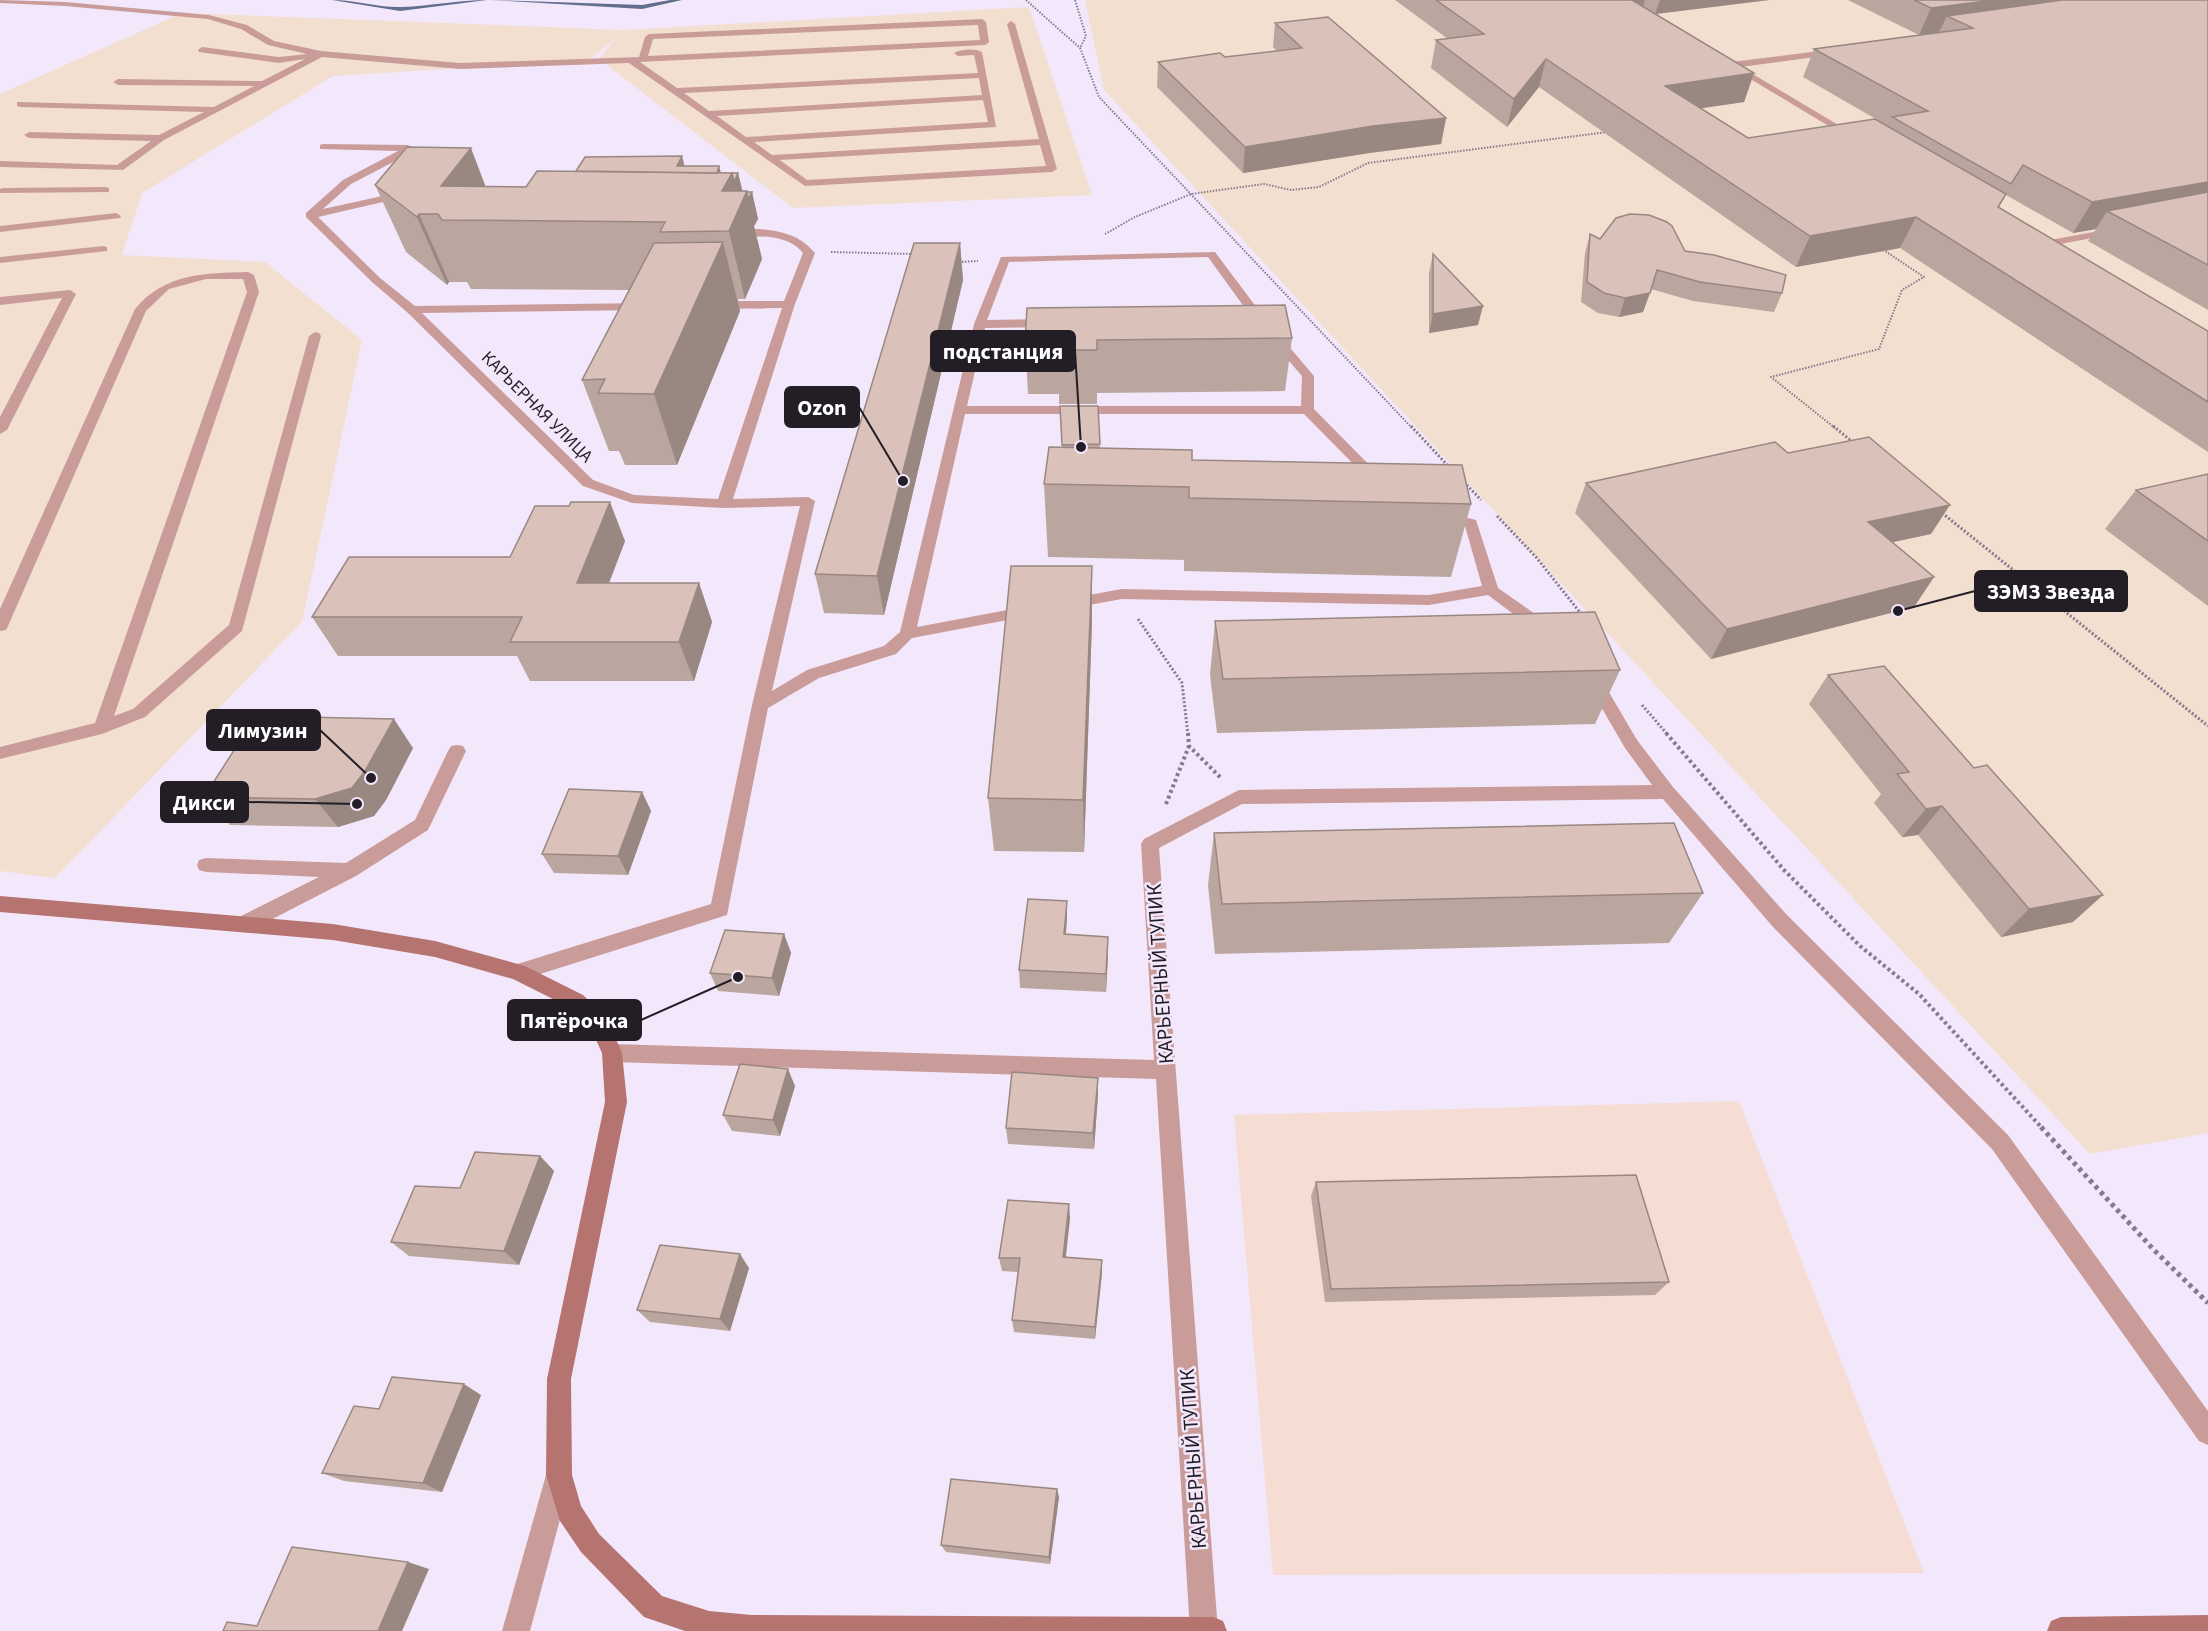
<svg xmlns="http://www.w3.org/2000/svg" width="2208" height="1631" viewBox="0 0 2208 1631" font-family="'Source Sans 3',sans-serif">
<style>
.industrial{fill:#f3dfcf}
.education{fill:#f5ddd3}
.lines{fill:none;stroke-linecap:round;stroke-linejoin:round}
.stream{fill:#616e8c;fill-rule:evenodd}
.path-far3{stroke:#857c8b;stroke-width:2;stroke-dasharray:1.5 1.5;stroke-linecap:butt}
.path-far2{stroke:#857c8b;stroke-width:3;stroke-dasharray:2 2;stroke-linecap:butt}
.path-far1{stroke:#857c8b;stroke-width:4;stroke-dasharray:3 3;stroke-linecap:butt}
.path{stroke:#857c8b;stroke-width:5;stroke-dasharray:4 4;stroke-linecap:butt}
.service{fill:#ca9c99;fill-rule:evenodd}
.minor{fill:#ca9c99;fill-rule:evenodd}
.secondary{fill:#b67471;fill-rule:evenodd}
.wall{fill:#bba69f}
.shaded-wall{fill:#998782}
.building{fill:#dac1b9;stroke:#998782;stroke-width:1.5}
.labels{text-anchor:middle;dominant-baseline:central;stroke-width:5;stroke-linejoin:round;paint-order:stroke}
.far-street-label{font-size:18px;fill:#231e26;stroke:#f3e7fc}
.street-label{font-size:21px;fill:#231e26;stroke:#f3e7fc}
.leader{fill:none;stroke:#231e26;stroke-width:2}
.callout-dot{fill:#231e26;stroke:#f3e7fc;stroke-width:2}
.callout{fill:#231e26;stroke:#231e26;stroke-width:2}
.callout-label{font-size:22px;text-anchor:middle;font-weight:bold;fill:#fff}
</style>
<rect width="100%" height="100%" fill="#f3e7fc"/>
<!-- industrial -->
<g class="industrial">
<polygon points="1085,0 2208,0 2208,1133 2090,1154 1104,90"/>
<polygon points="1029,7 1092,195 793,208 599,59 616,38 589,60 333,76 142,193 122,255 265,262 362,340 302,622 55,878 0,871 0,94 182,13 624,30"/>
</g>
<!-- education -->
<polygon class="education" points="1739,1101 1924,1573 1273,1575 1234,1115"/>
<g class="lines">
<!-- stream -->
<g class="stream">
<path d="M332,0C356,0 379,8 402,7C431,6 458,0 487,0L400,11Z"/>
<polygon points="489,0 642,5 670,0 682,0 642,9"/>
</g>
<!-- path-far3 -->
<g class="path-far3">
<polyline points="1026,0 1080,48 1099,97 1412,428"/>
<polyline points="1075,0 1086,36 1080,48"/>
<polyline points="1105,234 1135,217 1191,194 1264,184 1291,190 1319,187 1368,163 1607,132"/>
<polyline points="831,252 913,254"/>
<polyline points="959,262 978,261"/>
<polyline points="1835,428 1771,377 1879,349 1902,290 1924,277 1882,249"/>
</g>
<!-- path-far2 -->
<g class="path-far2">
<polyline points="1411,426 1450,468"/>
<polyline points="1833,426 1854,443"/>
<polyline points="1464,482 1481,500"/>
<polyline points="1942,513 2208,726"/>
<polyline points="1497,516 1536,557 1582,615"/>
<polyline points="1138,619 1182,683 1188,735"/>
<polyline points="1642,705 1668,735"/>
</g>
<!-- path-far1 -->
<g class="path-far1">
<polyline points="1188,733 1189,746 1222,779"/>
<polyline points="1666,733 1784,870 1860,946 1919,994 2042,1128"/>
<polyline points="1166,804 1189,746"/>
</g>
<!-- path -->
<polyline class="path" points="2041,1127 2154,1250 2208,1303"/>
<!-- service -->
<g class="service">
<path d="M0,0L65,2L209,15L247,25L274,41L321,51L460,63L639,57L645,37L649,34L982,19L986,22L989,42L985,45L640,62L677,88L978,73L974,55L958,56L954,53C960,49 976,48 982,52L996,127L754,142L772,155L1039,139L1007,24L1011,21L1015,24L1057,169L1052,172L805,186L629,63L460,69L322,57L164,140L123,170L0,167V161L117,165L151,141L29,138L24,135L29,132L159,135L204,112L20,107L17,106V102L214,107L254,86L118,85L113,82L118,79L262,81L305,59L279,63L199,52L198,50L202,47L279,57L307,54L268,45L241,29L208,19L65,6L0,3ZM978,25L980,40L648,56L653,39ZM979,78L982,95L709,111L684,93ZM983,100L988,122L746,137L717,116ZM1040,145L1046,166L807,180L780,160Z"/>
<polygon points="1835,49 1839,52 1838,54 1741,67 1855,135 1855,139 1852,140 1727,65 1731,62"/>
<path d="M323,144L408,145L413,148L401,158L351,184L323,209L405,191L410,194L409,196L318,217L380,278L415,306L649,303L651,306L645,310L422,313L593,480L634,495L718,499L782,308L714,309L708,305L714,301H784L803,253C785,232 756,237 731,237L727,236V232C755,226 794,228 813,251L815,253L795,304L733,499L808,497L815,501L772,691L807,670L884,646L900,632L974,324L1001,257L1215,252L1263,316L1314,376V409L1384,480L1377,484L1372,483L1304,414H965L917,627L1029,606L1037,611L1034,615L912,638L896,654L819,678L768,708L727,915L518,981L511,978L508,972L511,966L711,904L752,705L800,506L724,508L632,503L583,486L408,313L372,282L306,217V213L343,180L398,151L320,149V145ZM1208,257L1255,322L1302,376L1301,406H967L985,328L1050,327L1056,323L1050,319L987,320L1009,262Z"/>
<polygon points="105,187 109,188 109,192 0,193 0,189 3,188"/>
<polygon points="116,213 121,216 120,218 0,232 0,226"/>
<polygon points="2115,228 2120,231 2119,233 2034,249 2028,246 2034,243"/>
<polygon points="103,246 107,247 107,251 0,263 0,257"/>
<path d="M248,272L254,275L259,292L114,716L133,709L229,625L309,336L315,332L319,333L321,336L242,631L145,717L102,734L0,759V747L95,723L247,292L243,279H206L169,289L146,311L8,626L6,630L0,631V609L135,309C165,273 205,273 248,272Z"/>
<polygon points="70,290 76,294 7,430 0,434 0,417 62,298 0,305 0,297"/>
<polygon points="1445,512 1476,520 1498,588 1548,623 1550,627 1548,631 1536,631 1488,595 1429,605 1122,599 1067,609 1059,604 1067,599 1122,589 1429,595 1482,586 1465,526 1440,519 1438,516"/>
<polygon points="1594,675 1600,677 1637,740 1673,787 1787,915 2008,1135 2208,1411 2208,1445 2199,1441 1992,1149 1773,927 1663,799 1242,804 1159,848 1218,1631 1190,1631 1156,1079 612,1062 605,1060 602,1053 605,1046 612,1044 1154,1060 1141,844 1144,839 1239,790 1652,785 1625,748 1586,681 1588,677"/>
<polygon points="457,745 463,746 466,751 428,830 356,876 253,929 246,931 239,929 236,923 239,917 319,877 206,872 199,870 197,865 199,860 206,858 346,863 415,820 448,751 451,746"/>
</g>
<!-- minor -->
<polygon class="minor" points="559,1462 568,1466 572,1475 530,1631 502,1631 546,1475 550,1466"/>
<!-- secondary -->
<g class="secondary">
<polygon points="0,896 333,924 435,941 525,966 583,995 599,1010 607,1019 622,1053 627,1102 571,1379 572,1475 581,1506 599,1534 662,1596 709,1611 752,1615 1213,1617 1223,1621 1227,1631 685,1631 644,1617 581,1552 560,1521 546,1475 547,1379 605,1102 602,1053 592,1031 585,1022 569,1007 513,979 435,957 333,940 0,912"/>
<polygon points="2208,1615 2208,1631 2047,1631 2051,1621 2061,1617"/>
</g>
</g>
<!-- wall -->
<g class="wall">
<polygon points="1395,0 1769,0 1656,14 1754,73 1744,102 1700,108 1748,138 1887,127 1888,126 1803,77 1814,49 1919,35 1848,0 2208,0 2208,310 2088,241 2096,229 2073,233 2006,195 1999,207 2208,331 2208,452 1900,248 1796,267 1539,87 1507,127 1431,68 1436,40 1448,39"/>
<polygon points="1275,23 1446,118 1441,144 1369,153 1243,173 1157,87 1158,62 1225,57 1277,51 1273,47"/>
<polygon points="685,166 719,166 721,173 738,173 742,191 752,192 758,219 754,226 762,259 745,299 738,299 740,311 677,465 625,465 619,451 609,451 582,380 629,290 471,289 467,282 449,282 447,285 406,252 375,185 526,187 576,171"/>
<polygon points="1590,234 1600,239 1685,251 1782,293 1774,312 1693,301 1651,289 1643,312 1619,317 1598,313 1581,302 1585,253"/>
<polygon points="960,243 963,280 884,615 824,613 815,574"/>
<polygon points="1433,254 1478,325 1429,333 1429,273"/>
<polygon points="1292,338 1285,391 1097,393 1097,404 1059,404 1059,394 1028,394 1025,341"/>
<polygon points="1060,406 1098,406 1100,448 1192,460 1471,504 1451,577 1184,571 1184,560 1048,557 1044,484 1062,448"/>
<polygon points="1788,453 1931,534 1893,542 1934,577 1914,607 1711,659 1575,513 1586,483"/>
<polygon points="2208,474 2208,606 2105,529 2136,490"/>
<polygon points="625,541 609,583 699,583 712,622 694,681 530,681 517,656 338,656 312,617 510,557"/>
<polygon points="1092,621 1084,852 994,851 988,798"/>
<polygon points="1215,621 1620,670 1595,724 1217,733 1210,675"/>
<polygon points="1828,675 2073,922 2001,937 1918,835 1902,837 1874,803 1881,794 1809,704"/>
<polygon points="413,748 386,800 374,816 338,827 230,825 204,797"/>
<polygon points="642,792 651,811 628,875 554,873 542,854"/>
<polygon points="1214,833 1703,893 1669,943 1215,954 1208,885"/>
<polygon points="1067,901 1067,919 1066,934 1108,955 1106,992 1020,988 1019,970"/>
<polygon points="784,934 791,953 779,996 718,991 710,973"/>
<polygon points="795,1086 780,1136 732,1131 723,1115"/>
<polygon points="1098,1095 1094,1149 1008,1144 1006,1128"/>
<polygon points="540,1156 554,1171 519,1265 409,1256 391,1242 460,1188"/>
<polygon points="1316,1182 1669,1282 1655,1295 1325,1302 1311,1196"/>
<polygon points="1070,1218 1066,1257 1102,1273 1095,1339 1014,1332 1012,1320 1018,1272 1002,1271 999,1258"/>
<polygon points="749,1268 730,1331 650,1322 637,1310"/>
<polygon points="481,1395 442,1492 344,1481 322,1473 379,1409"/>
<polygon points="1059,1497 1050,1564 946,1552 941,1545"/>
</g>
<!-- shaded-wall -->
<g class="shaded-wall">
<polygon points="1618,0 1645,0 1640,16"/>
<polygon points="1660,0 1769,0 1655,14"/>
<polygon points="1994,0 2173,0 1947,16 1939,32 1919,35 1931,8"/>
<polygon points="1546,59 1539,87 1507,127 1514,99"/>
<polygon points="1754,73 1744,102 1656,115 1665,86"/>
<polygon points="1446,118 1441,144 1369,153 1243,173 1245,147 1373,126"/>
<polygon points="471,148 496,214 441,186"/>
<polygon points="682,156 689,183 677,166"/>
<polygon points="719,166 724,187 732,173 738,173 744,197 747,191 748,199 752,192 758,219 754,226 762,259 745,299 729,231 717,173"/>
<polygon points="2208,182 2208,209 2107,211 2096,229 2073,233 2092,202"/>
<polygon points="419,214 449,282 447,285 417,217"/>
<polygon points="1916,217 1900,248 1796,267 1810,236"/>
<polygon points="723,242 740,311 677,465 654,394"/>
<polygon points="960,243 963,280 884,615 877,576"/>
<polygon points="1650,293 1643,312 1619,317 1625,298"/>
<polygon points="1483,306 1478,325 1429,333 1433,314"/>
<polygon points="610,502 625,541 594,622 577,583"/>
<polygon points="1950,505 1931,534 1851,551 1868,522"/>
<polygon points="1092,566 1092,621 1084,852 1083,800"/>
<polygon points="1934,577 1914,607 1711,659 1727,629"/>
<polygon points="699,583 712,622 694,681 679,642"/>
<polygon points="394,719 413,748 386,800 374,816 338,827 315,799"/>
<polygon points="642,792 651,811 628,875 618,856"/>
<polygon points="1942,806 1918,835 1902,837 1926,809"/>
<polygon points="2103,895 2073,922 2001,937 2029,909"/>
<polygon points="1067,901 1067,919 1064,952 1064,934"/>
<polygon points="784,934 791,953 779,996 772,978"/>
<polygon points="1108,937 1108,955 1106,992 1106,974"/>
<polygon points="788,1069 795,1086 780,1136 773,1120"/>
<polygon points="1098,1078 1098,1095 1094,1149 1093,1133"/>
<polygon points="540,1156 554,1171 519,1265 504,1251"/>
<polygon points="1069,1204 1070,1218 1064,1270 1063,1257"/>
<polygon points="740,1254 749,1268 730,1331 720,1319"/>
<polygon points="1102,1260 1102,1273 1095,1339 1095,1327"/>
<polygon points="464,1384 481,1395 442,1492 423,1483"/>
<polygon points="1057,1489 1059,1497 1050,1564 1049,1557"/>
<polygon points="408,1562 429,1569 402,1631 378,1631"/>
</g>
<!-- building -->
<g class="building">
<polygon points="1436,0 1632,0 1754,73 1665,86 1748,138 1875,119 2006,194 1998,207 2208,331 2208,402 1916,217 1810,236 1546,59 1514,99 1436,40 1484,34"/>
<polygon points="1914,0 1994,0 1931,8"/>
<polygon points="2062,0 2208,0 2208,182 2092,202 2023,165 2011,184 1892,117 1928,111 1814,49 1973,28 1947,16"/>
<polygon points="1328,17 1446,118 1373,126 1245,147 1158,62 1220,53 1225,57 1302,48 1275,23"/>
<polygon points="407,147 471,148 441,186 526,187 537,171 732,173 722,191 747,191 729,231 660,232 665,222 442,220 438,214 419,214 417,217 375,185"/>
<polygon points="682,156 677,166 719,166 717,173 576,171 585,157"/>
<polygon points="732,173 738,173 734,182"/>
<polygon points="747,192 752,192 748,199"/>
<polygon points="2208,192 2208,265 2107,211"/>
<polygon points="1630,214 1649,215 1667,222 1672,226 1685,251 1714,255 1786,275 1782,293 1700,282 1657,270 1650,293 1625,298 1604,293 1587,282 1590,234 1600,239 1616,218"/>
<polygon points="723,242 654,394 598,393 605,379 582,380 654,243"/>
<polygon points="914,243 960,243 877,576 815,574"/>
<polygon points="1433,254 1483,306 1433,314"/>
<polygon points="1285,305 1292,338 1097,340 1097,350 1057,350 1057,340 1025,341 1027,308"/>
<polygon points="1060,406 1098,406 1100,444 1062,445"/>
<polygon points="1869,437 1950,505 1868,522 1934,577 1727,629 1586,483 1775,442 1788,453"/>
<polygon points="1049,447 1192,450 1192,460 1462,465 1471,504 1189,498 1189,487 1044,484"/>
<polygon points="2208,474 2208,541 2136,490"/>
<polygon points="571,502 610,502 577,583 699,583 679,642 510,642 522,617 312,617 349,557 510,557 535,506 569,506"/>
<polygon points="1011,566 1092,566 1083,800 988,798"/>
<polygon points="1595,612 1620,670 1223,679 1215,621"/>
<polygon points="1884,666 1974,768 1987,765 2103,895 2029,909 1942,806 1926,809 1897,774 1909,772 1828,675"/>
<polygon points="256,716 394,719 365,771 352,788 315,799 204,797"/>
<polygon points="569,789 642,792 618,856 542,854"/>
<polygon points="1674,823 1703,893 1222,904 1214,833"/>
<polygon points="1028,899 1067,901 1064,934 1108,937 1106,974 1019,970"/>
<polygon points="725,930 784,934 772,978 710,973"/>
<polygon points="740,1064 788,1069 773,1120 723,1115"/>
<polygon points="1012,1072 1098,1078 1093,1133 1006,1128"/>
<polygon points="475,1152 540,1156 504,1251 391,1242 415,1186 460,1188"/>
<polygon points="1636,1175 1669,1282 1331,1289 1316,1182"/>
<polygon points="1008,1200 1069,1204 1063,1257 1102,1260 1095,1327 1012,1320 1020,1258 999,1258"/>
<polygon points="660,1245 740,1254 720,1319 637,1310"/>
<polygon points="392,1377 464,1384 423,1483 322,1473 354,1406 379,1409"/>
<polygon points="951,1479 1057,1489 1049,1557 941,1545"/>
<polygon points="292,1547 408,1562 378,1631 223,1631 227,1622 257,1626"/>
</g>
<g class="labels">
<!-- far-street labels -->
<g class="far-street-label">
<text transform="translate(537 407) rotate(45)">КАРЬЕРНАЯ УЛИЦА</text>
</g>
<!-- street labels -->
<g class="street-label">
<text transform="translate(1160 974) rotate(-94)">КАРЬЕРНЫЙ ТУПИК</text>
<text transform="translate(1193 1459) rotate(-94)">КАРЬЕРНЫЙ ТУПИК</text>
</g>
</g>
<!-- callouts -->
<path class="leader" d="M1081 447L1075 351M903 481L859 407M1898 611L1975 591M371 778L320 730M357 804L248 802M738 977L641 1020"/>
<g class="callout-dot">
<circle cx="1081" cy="447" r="6"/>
<circle cx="903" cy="481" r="6"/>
<circle cx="1898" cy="611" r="6"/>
<circle cx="371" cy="778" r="6"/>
<circle cx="357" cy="804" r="6"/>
<circle cx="738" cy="977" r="6"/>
</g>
<g class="callout">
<rect x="931" y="331" width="144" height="40" rx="6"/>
<rect x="785" y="387" width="74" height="40" rx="6"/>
<rect x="1975" y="571" width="152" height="40" rx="6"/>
<rect x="207" y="710" width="113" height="40" rx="6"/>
<rect x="161" y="782" width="87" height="40" rx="6"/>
<rect x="508" y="1000" width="133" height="40" rx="6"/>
</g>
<g class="callout-label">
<text x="1003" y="359">подстанция</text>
<text x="822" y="415">Ozon</text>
<text x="2051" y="599">ЗЭМЗ Звезда</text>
<text x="263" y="738">Лимузин</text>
<text x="204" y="810">Дикси</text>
<text x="574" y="1028">Пятёрочка</text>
</g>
</svg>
